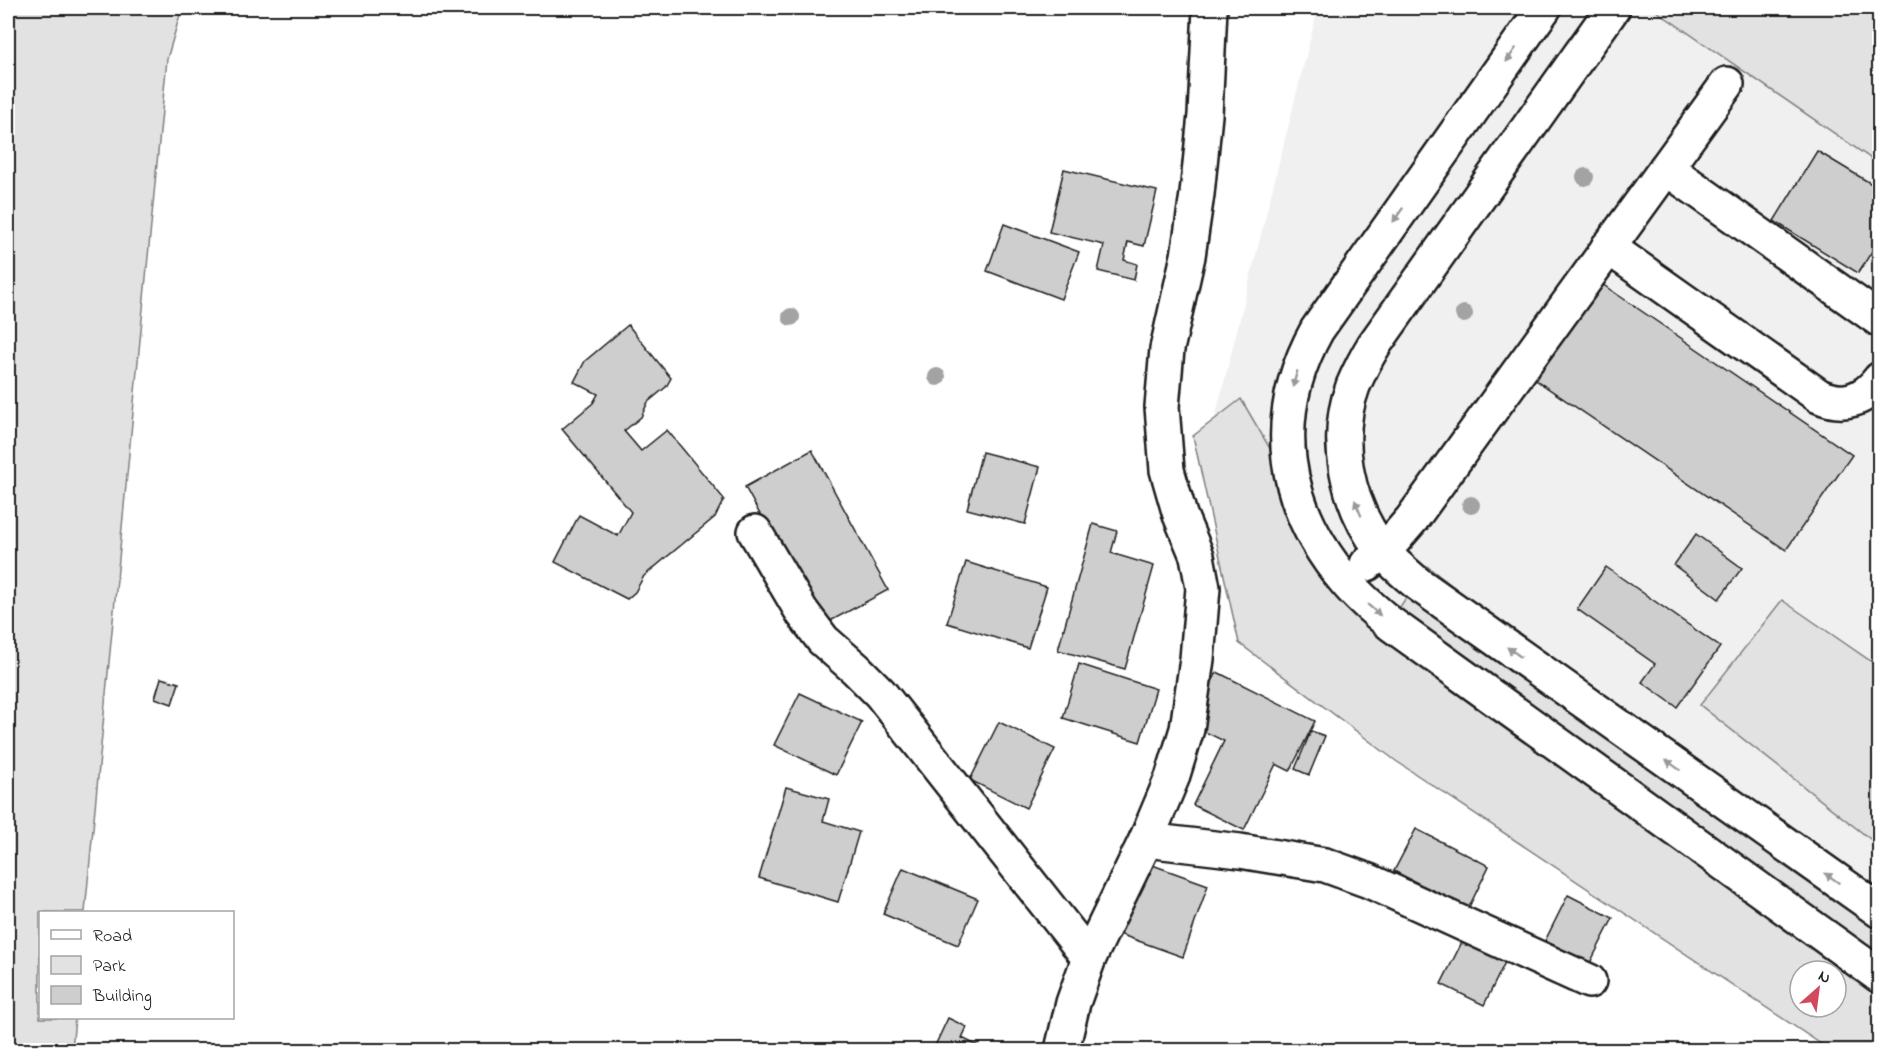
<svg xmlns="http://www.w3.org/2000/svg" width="1887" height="1058" viewBox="0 0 1887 1058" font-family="'Indie Flower',sans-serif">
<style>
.built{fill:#f0f0f0}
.green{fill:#e2e2e2;stroke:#7f7f7f;stroke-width:1.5;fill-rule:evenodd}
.building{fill:#cecece;stroke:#1c1c1c;stroke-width:1.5}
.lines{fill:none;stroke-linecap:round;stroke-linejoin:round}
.minor-casing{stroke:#1c1c1c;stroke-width:38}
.minor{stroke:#fff;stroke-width:33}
.tree{fill:#a3a3a3}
.oneway{fill:#999}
</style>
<rect width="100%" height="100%" fill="#fff"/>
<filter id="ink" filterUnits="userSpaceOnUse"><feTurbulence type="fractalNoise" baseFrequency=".0167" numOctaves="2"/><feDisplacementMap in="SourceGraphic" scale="12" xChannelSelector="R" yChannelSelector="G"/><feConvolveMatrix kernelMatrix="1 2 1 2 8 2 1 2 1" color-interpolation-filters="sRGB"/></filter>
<g filter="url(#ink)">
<!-- built -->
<polygon class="built" points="1318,8 1879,8 1879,976 1350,712 1215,418"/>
<!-- green -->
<g class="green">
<polygon points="8,8 182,8 167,59 85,912 40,912 40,1018 75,1018 72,1050 8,1050"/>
<polygon points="1652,8 1879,8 1879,164"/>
<path d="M1241,399L1380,637L1427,566L1879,920V1050H1830L1396,761L1239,643L1193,436ZM1800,971H1836V1007H1800Z"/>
<polygon points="1782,600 1879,667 1879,846 1700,705"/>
</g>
<!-- building -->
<g class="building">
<polygon points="1817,151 1880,189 1880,239 1858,273 1774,221"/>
<polygon points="1064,169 1157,191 1144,246 1128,242 1124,260 1137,264 1134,280 1098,271 1104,245 1049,232"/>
<polygon points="1004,224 1079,252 1061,299 987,271"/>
<polygon points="1599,282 1852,455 1786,550 1533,378"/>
<polygon points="628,325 671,378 666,387 648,402 641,417 624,431 641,451 667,430 724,499 715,517 644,576 635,592 627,599 555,562 579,515 618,536 631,512 562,429 593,403 598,394 574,382 585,361"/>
<polygon points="812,450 888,590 821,626 745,487"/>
<polygon points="982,452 1040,467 1025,524 967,509"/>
<polygon points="1093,524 1117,531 1111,553 1154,566 1125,669 1058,650"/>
<polygon points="1696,534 1742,568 1719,599 1674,565"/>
<polygon points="966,562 1047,587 1028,648 947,623"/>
<polygon points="1606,567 1720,647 1677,707 1642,682 1655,664 1577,609"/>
<polygon points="1079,664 1156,689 1140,742 1063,718"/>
<polygon points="1217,672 1315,721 1290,771 1276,764 1244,830 1193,805 1224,741 1191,725"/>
<polygon points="161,678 179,683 172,704 155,698"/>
<polygon points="800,693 862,722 836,775 774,745"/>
<polygon points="999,722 1055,749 1026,808 970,780"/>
<polygon points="1311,731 1325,736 1309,775 1295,769"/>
<polygon points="786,787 829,799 823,821 859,832 838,902 759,878"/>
<polygon points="1416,829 1489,866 1468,909 1394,871"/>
<polygon points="1144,862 1208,885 1183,957 1119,934"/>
<polygon points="903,868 978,899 958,945 883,914"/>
<polygon points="1568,895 1613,918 1590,963 1545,941"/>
<polygon points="1466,934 1508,956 1484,1005 1441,984"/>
<polygon points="948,1018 967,1027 962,1038 986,1050 933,1050"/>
</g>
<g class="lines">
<defs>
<g id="minor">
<path d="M1544,8L1317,330C1268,418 1282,507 1347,583C1360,598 1375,611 1391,624L1880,976"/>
<path d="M1613,8L1374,345C1366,358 1359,372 1353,386C1333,440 1347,504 1381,549C1391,562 1405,573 1418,584L1880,911"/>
<polyline points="1666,168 1880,320"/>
<path d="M1608,247L1819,396C1844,407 1864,400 1880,379"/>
<polyline points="755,532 802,612 823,640 856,669 880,693 1089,958"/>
<polyline points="1367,564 1393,541 1412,519 1727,84"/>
<polyline points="1146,840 1240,851 1325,865 1369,881 1589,981"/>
<polyline points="1062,1050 1073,1003 1089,958 1146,840 1172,778 1187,729 1197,659 1203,588 1197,556 1180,515 1167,470 1162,407 1167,349 1188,256 1197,194 1205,115 1210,8"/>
</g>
</defs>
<!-- minor casing -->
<use href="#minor" class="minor-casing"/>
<!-- minor -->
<use href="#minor" class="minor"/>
</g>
<!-- trees -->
<g class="tree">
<circle cx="1585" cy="177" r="9"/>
<circle cx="1464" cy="314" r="9"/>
<circle cx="791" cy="317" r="9"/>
<circle cx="937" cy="377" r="9"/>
<circle cx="1471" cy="505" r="9"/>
</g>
<!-- one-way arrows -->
<defs><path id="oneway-solid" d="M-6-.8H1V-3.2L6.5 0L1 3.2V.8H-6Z" transform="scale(1.5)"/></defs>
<g class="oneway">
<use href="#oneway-solid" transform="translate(1511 55) rotate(125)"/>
<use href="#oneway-solid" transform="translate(1398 215) rotate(125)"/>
<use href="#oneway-solid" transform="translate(1295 379) rotate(106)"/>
<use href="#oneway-solid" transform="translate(1358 508) rotate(-112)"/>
<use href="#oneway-solid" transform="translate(1374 610) rotate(41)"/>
<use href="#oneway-solid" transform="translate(1514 652) rotate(-145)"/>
<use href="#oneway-solid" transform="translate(1673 765) rotate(-145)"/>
<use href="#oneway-solid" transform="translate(1832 878) rotate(-145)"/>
</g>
</g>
<!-- margin -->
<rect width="1887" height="1058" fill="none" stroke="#fff" stroke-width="30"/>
<rect x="15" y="15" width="1857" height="1028" fill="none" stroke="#1c1c1c" stroke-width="2" filter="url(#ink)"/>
<!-- legend -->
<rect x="39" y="911" width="195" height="108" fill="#ffffff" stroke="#a4a4a4" stroke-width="1.5"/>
<rect x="51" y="930" width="30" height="9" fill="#ffffff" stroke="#a4a4a4" stroke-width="1.5"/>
<text x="93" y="941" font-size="18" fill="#1c1c1c">Road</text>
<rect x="51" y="956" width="30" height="18" fill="#e2e2e2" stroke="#a4a4a4" stroke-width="1.5"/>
<text x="93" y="971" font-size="18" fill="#1c1c1c">Park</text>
<rect x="51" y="986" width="30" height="18" fill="#cecece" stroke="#a4a4a4" stroke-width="1.5"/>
<text x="93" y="1001" font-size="18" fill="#1c1c1c">Building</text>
<!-- north arrow -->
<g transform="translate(1818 989) rotate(28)"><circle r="28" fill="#ffffff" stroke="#a4a4a4" stroke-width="1.5"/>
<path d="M0-4.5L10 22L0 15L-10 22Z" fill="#d1495b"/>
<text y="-9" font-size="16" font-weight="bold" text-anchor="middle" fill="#1c1c1c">N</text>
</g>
</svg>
